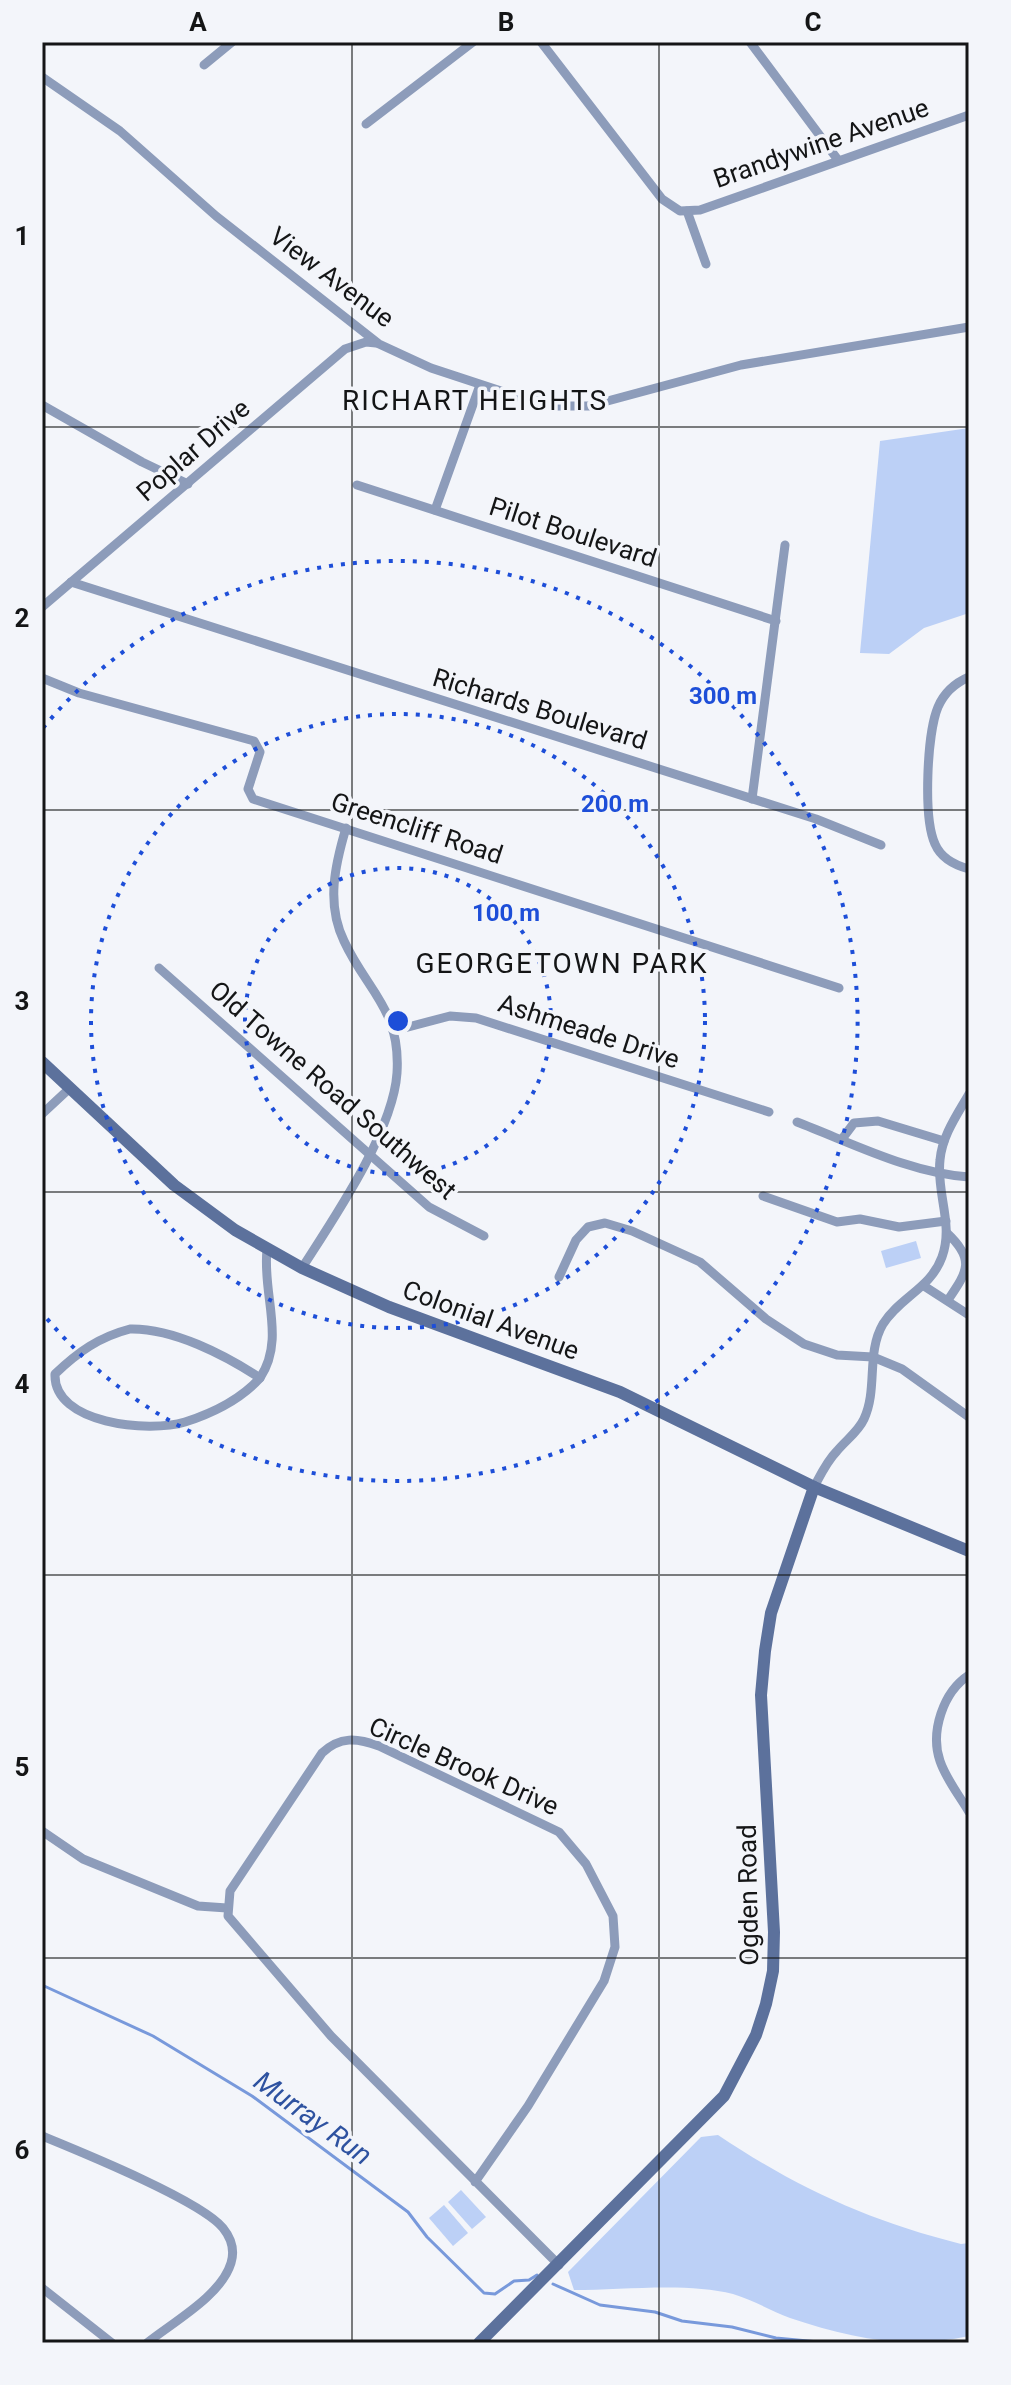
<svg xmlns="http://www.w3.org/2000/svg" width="1011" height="2385" viewBox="0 0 1011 2385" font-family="Roboto,sans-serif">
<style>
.green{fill:#bcd0f6}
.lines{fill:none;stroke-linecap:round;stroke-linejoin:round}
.stream{stroke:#7899db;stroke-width:3}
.street{stroke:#8d9cba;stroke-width:9}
.secondary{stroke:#5c719c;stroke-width:12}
.grid{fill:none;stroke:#141516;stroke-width:2;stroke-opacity:0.55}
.ring{fill:none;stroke:#1d4ed8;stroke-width:4;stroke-dasharray:4 8}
.labels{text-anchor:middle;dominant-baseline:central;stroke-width:7;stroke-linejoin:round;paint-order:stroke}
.street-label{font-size:26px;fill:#141516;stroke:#f3f5fa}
.neighbourhood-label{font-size:28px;letter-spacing:2px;fill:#141516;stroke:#f3f5fa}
.water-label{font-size:28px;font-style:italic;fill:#2e52a0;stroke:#f3f5fa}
.centre{fill:#1d4ed8;stroke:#f3f5fa;stroke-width:4}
.ring-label{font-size:24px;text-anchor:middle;font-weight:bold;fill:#1d4ed8;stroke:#f3f5fa;stroke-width:7;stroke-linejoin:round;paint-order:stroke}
.neatline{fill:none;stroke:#141516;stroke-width:3}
.grid-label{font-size:26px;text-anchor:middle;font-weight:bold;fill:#141516}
</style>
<rect width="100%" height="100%" fill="#f3f5fa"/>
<!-- green -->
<g class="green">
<polygon points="969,428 969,613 924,628 889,654 860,653 880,441"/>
<polygon points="916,1241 921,1258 886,1268 881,1251"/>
<path d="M718,2135C797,2188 869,2221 961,2244L969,2243V2336C906,2350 850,2338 790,2318C771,2311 753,2300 733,2294C688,2282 622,2290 574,2290L568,2272L701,2137Z"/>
<polygon points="461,2190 486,2217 472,2229 448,2202"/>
<polygon points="444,2205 468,2233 453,2246 429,2218"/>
</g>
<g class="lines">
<!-- stream -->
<g class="stream">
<polyline points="42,1985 153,2036 252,2096 408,2212 427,2237 484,2293 495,2294 514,2281 529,2280 537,2275"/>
<polyline points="553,2284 600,2305 655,2312 682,2321 732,2327 776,2338 829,2343"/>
</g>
<!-- street -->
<g class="street">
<polyline points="541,42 662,199 680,211 700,210 969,115"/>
<polyline points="750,42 838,160"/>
<polyline points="204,65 232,42"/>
<polyline points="42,77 120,131 216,216 379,344 431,368 519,397 557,406 589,406 741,365 969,327"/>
<polyline points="366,124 473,42"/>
<polyline points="687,211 706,264"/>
<polyline points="42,405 142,462 188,484"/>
<polyline points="357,485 776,621"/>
<polyline points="435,510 480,385"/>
<polyline points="71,582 816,819 881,845"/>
<polyline points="42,607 345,349 366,342 376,343"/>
<path d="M969,677C955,683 944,693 938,707C927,733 923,818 935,844C941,858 954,865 969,869"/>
<polyline points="42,678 79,693 254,741 260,752 248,789 253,799 839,988"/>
<polyline points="752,799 785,545"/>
<polyline points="159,968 429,1207 484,1236"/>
<polyline points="393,1031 450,1016 476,1018 769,1112"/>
<polyline points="42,1114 70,1088"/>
<path d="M797,1122C852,1143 910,1173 969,1177"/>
<polyline points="842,1139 854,1123 878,1121 944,1141"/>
<polyline points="763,1196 837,1222 860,1219 899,1227 946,1221"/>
<path d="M947,1233C976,1260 967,1272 948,1300"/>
<path d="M302,1268C334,1218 393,1132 397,1073C401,1009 367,991 344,941C326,904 335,865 346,828"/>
<polyline points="559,1277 576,1240 588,1227 605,1223 632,1231 700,1262 766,1319 804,1344 837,1355 873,1357 902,1369 969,1417"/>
<polyline points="924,1286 969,1315"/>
<path d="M130,1329C173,1328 225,1355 260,1378C241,1399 213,1413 185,1422C149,1433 53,1424 55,1374C78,1352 99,1337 130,1329Z"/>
<path d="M260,1378C286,1339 262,1294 267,1250"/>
<path d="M814,1487C821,1474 827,1461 837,1451C846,1440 858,1432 864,1419C878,1389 866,1353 883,1324C900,1297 931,1288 942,1257C954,1224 936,1193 940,1160C942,1136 957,1115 969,1094"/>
<path d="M969,1675C943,1692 930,1732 940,1761C946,1779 959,1795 969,1812"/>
<polyline points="42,1831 83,1859 198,1906 227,1908"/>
<path d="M42,2136C81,2152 200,2200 223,2228C231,2238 235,2250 231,2263C221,2296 173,2322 147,2343"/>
<path d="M475,2182L528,2106L604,1981L615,1947L613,1916L586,1864L559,1832L379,1746C357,1738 340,1736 322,1753L230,1891L228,1916L331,2036L559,2265"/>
<polyline points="42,2288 112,2343"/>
</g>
<!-- secondary -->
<g class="secondary">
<polyline points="42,1062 174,1185 235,1230 302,1268 389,1307 620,1392 814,1487 969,1551"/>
<polyline points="479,2343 724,2096 756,2035 766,2004 773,1971 774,1932 761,1695 765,1651 771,1613 814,1487"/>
</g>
</g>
<!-- grid -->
<path class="grid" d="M352,42V2343M659,42V2343M42,427H969M42,810H969M42,1192H969M42,1575H969M42,1958H969"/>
<!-- distance rings -->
<g class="ring">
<circle cx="398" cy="1021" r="153"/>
<circle cx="398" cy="1021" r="307"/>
<path d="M43 728A460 460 0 1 1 43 1314"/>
</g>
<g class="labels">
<!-- street labels -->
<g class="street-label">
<text transform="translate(821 143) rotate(-19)">Brandywine Avenue</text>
<text transform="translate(332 277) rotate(37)">View Avenue</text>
<text transform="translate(193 450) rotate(-41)">Poplar Drive</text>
<text transform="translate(573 532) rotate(18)">Pilot Boulevard</text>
<text transform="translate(540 709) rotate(17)">Richards Boulevard</text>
<text transform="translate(417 828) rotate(18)">Greencliff Road</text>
<text transform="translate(589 1031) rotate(18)">Ashmeade Drive</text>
<text transform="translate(333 1090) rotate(41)">Old Towne Road Southwest</text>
<text transform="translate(491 1320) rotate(20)">Colonial Avenue</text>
<text transform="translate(464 1766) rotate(24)">Circle Brook Drive</text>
<text transform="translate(748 1895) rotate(-91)">Ogden Road</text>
</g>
<!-- neighbourhood labels -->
<g class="neighbourhood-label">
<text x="475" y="400">RICHART HEIGHTS</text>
<text x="562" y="963">GEORGETOWN PARK</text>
</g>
<!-- water labels -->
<g class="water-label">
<text transform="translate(313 2118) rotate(36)">Murray Run</text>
</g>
</g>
<circle cx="398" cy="1021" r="12" class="centre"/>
<g class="ring-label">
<text x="723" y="704">300 m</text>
<text x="615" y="812">200 m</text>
<text x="506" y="921">100 m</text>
</g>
<!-- border -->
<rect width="1011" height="2385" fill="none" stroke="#f3f5fa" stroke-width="88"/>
<rect x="44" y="44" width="923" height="2297" class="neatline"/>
<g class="grid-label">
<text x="198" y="31">A</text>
<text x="506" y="31">B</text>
<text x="813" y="31">C</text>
<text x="22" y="245">1</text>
<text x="22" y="627">2</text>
<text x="22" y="1010">3</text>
<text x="22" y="1393">4</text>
<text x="22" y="1776">5</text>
<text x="22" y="2159">6</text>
</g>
</svg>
